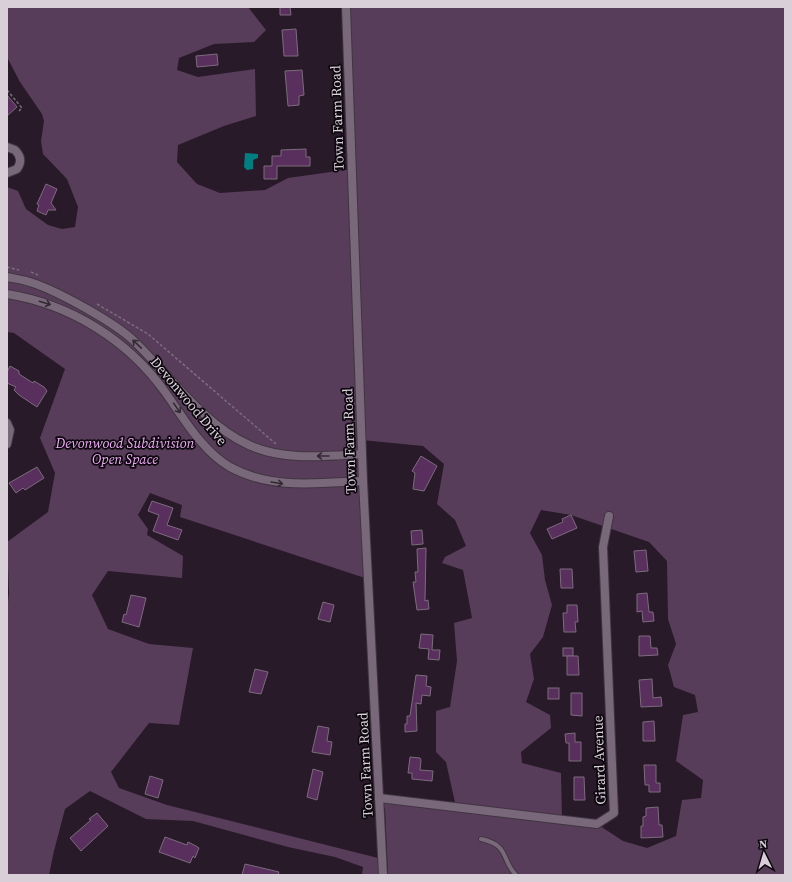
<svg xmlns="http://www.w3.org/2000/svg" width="792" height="882" viewBox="0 0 792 882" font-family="'Source Serif 4',serif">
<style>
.green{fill:#573d59;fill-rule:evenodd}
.water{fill:#017e7f}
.building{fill:#592f5d;stroke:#7c6b7d}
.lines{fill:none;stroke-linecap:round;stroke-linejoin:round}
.lane-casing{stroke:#413542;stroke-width:6}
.street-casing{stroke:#413542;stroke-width:10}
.path{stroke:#7a6e7b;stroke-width:1.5;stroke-dasharray:3 2;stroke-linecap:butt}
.lane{stroke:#79687a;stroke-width:4}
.street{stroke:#79687a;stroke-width:8}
.oneway{stroke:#332934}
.labels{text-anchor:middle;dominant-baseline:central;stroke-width:3.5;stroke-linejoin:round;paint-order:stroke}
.street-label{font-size:14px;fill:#d8cfd9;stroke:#0d070e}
.park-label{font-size:14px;font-style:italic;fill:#eeabf4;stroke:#0d070e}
</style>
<rect width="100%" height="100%" fill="#281a29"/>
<!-- green -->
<path class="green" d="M7,7H248L266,30L254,42L214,44L179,58L177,70L198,77L255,69L256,116L224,126L178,145L177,162L197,184L220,193L265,190L288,178L352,169L346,7H785V875H388L385,809L379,798L456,807L446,762L436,752V711L450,707L457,661L454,623L472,618L463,570L442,563L445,557L466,546L455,520L437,504L444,464L423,446L362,440L368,579L180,517L182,505L150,493L138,515L148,529L147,535L183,556L182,578L108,571L92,595L108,629L149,644L193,648L179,725L149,723L111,772L119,788L167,805L382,859L383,875H362L363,867L335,857L288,847L193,821L146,819L90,791L65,809L54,851L49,875H7V611L9,593L7,542L48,512L55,473L40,438L65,369L14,333L7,332V187L18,191L26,209L48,225L62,229L75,227L78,207L67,179L43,154L41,141L44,121L42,114L20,82L7,57ZM541,510L571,515L649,542L667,561L668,619L676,644L668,665L674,687L695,695L698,712L683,715L676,761L703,780L701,798L682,800L676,836L647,848L623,841L597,824L562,820L561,773L522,763L521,752L551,728L550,715L526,702L534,679L530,654L543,637L552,605L545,580L542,555L530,533Z"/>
<!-- water -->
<polygon class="water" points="245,153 258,154 258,158 253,160 253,169 247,170 244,167"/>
<!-- building -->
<g class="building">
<polygon points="280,7 290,7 291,15 280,15"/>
<polygon points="296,29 298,56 284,56 282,30"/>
<polygon points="217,54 218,65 197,67 196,56"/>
<polygon points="302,70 304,95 299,96 299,105 288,106 285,71"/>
<polygon points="7,95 17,107 7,116"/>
<polygon points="306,149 306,157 310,157 310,166 277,166 277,179 264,179 264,166 272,166 272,156 281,156 281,150"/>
<polygon points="46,184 57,189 51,203 56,210 48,210 46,215 37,211 39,205 37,204"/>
<polygon points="10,366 19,371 19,374 33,383 34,381 44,387 47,391 37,407 19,395 14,390 16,387 7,383 7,372"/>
<polygon points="421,456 437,466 424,491 413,489 415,473 412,471"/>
<polygon points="37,467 44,478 25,490 23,488 16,493 9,483"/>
<polygon points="152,501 173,508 167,525 182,530 178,540 153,531 159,515 148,511"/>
<polygon points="571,515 577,528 552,539 547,529 563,522 562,519"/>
<polygon points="422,530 423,544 412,545 411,531"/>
<polygon points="426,548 425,601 428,600 429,609 417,610 413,582 416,582 415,572 418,572 417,549"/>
<polygon points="646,550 648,571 636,572 634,551"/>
<polygon points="560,569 572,569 573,588 561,588"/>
<polygon points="647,593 649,612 653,612 654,621 643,622 642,611 637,612 637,594"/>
<polygon points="131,595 146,598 139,627 122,622 124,614 126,615"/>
<polygon points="323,602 334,605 330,622 318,619"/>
<polygon points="567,605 577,605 578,622 575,622 576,632 564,632 563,613 567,613"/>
<polygon points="421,634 433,635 432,650 440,650 439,660 428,659 429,649 419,648"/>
<polygon points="639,636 650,636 651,648 657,648 658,655 639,656"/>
<rect x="563" y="648" width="10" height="8"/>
<polygon points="567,656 578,656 579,675 567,675"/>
<polygon points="255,669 268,672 261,694 249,692"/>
<polygon points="416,675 427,676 426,686 431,687 430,696 422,695 421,704 416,703 417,731 405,732 405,724 407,724 407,716 410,716"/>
<polygon points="652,679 653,698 661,697 662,706 641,707 639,680"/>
<rect x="548" y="688" width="11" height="11"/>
<polygon points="571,693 582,693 582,716 571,715"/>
<polygon points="654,721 655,741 643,741 643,722"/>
<polygon points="318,726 329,728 327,741 332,742 330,755 312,752"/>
<polygon points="575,733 575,742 581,742 581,761 569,761 569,743 566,743 565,734"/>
<polygon points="410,757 420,758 421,760 420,770 433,771 432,781 412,779 412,773 408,773"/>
<polygon points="644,765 656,765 656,783 660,783 660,792 649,792 649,785 645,785"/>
<polygon points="313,769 323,772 317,800 307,797"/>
<polygon points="150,776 163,780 158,798 145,794"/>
<polygon points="574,777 584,777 585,800 574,800"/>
<polygon points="658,807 659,825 662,825 663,837 641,838 641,826 643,826 643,817 646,816 646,808"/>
<polygon points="97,813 108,826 81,851 70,838 91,820 89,819"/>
<polygon points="165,837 187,845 188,842 196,846 199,848 195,858 193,856 190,863 159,852"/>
<polygon points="245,864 279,872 278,875 242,875"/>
</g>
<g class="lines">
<defs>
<path id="lane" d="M481,839C510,845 501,860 516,875"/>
<g id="street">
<polyline points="346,7 363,481 383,875"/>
<path d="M7,147L15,150C21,156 22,162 17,169L7,173"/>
<path d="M7,277C16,279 25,280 33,283C59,292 116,323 135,342C170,376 204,425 249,445C283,461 325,456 362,454"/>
<path d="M7,294C70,304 128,340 165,392C183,417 202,451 230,467C272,490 318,483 363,481"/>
<polyline points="7,423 10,430 7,444"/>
<polyline points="379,798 597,824 614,813 603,547 609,516"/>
</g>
</defs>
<!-- lane casing -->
<use href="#lane" class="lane-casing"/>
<!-- street casing -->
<use href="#street" class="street-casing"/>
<!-- path -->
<g class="path">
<polyline points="7,90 22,108 19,111"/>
<polyline points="7,267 19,270"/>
<polyline points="31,272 38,275"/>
<polyline points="97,304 148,334 276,444"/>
</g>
<!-- lane -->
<use href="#lane" class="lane"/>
<!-- street -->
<use href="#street" class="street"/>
</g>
<!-- one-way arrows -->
<defs><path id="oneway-shaft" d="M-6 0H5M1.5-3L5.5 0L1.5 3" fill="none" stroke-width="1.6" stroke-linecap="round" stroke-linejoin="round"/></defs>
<g class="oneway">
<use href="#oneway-shaft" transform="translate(45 303) rotate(17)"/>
<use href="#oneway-shaft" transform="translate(137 344) rotate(-136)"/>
<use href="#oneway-shaft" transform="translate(177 408) rotate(55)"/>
<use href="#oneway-shaft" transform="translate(323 456) rotate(180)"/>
<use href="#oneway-shaft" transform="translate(277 483) rotate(9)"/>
</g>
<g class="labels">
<!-- street labels -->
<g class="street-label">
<text transform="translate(337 118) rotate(-92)">Town Farm Road</text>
<text transform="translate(189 401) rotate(50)">Devonwood Drive</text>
<text transform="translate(349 441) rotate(-92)">Town Farm Road</text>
<text transform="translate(599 760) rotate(-92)">Girard Avenue</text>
<text transform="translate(365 765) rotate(-93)">Town Farm Road</text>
</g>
<!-- park labels -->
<g class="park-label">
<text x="125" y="443">Devonwood Subdivision<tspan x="125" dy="16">Open Space</tspan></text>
</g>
</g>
<!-- border -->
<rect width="792" height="882" fill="none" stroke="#d8cfd9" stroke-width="16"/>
<!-- north arrow -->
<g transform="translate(764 854) rotate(355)" stroke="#0d070e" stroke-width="3" paint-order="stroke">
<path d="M0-3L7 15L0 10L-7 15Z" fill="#d8cfd9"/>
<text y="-6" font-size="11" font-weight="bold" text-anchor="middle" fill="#d8cfd9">N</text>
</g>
</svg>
